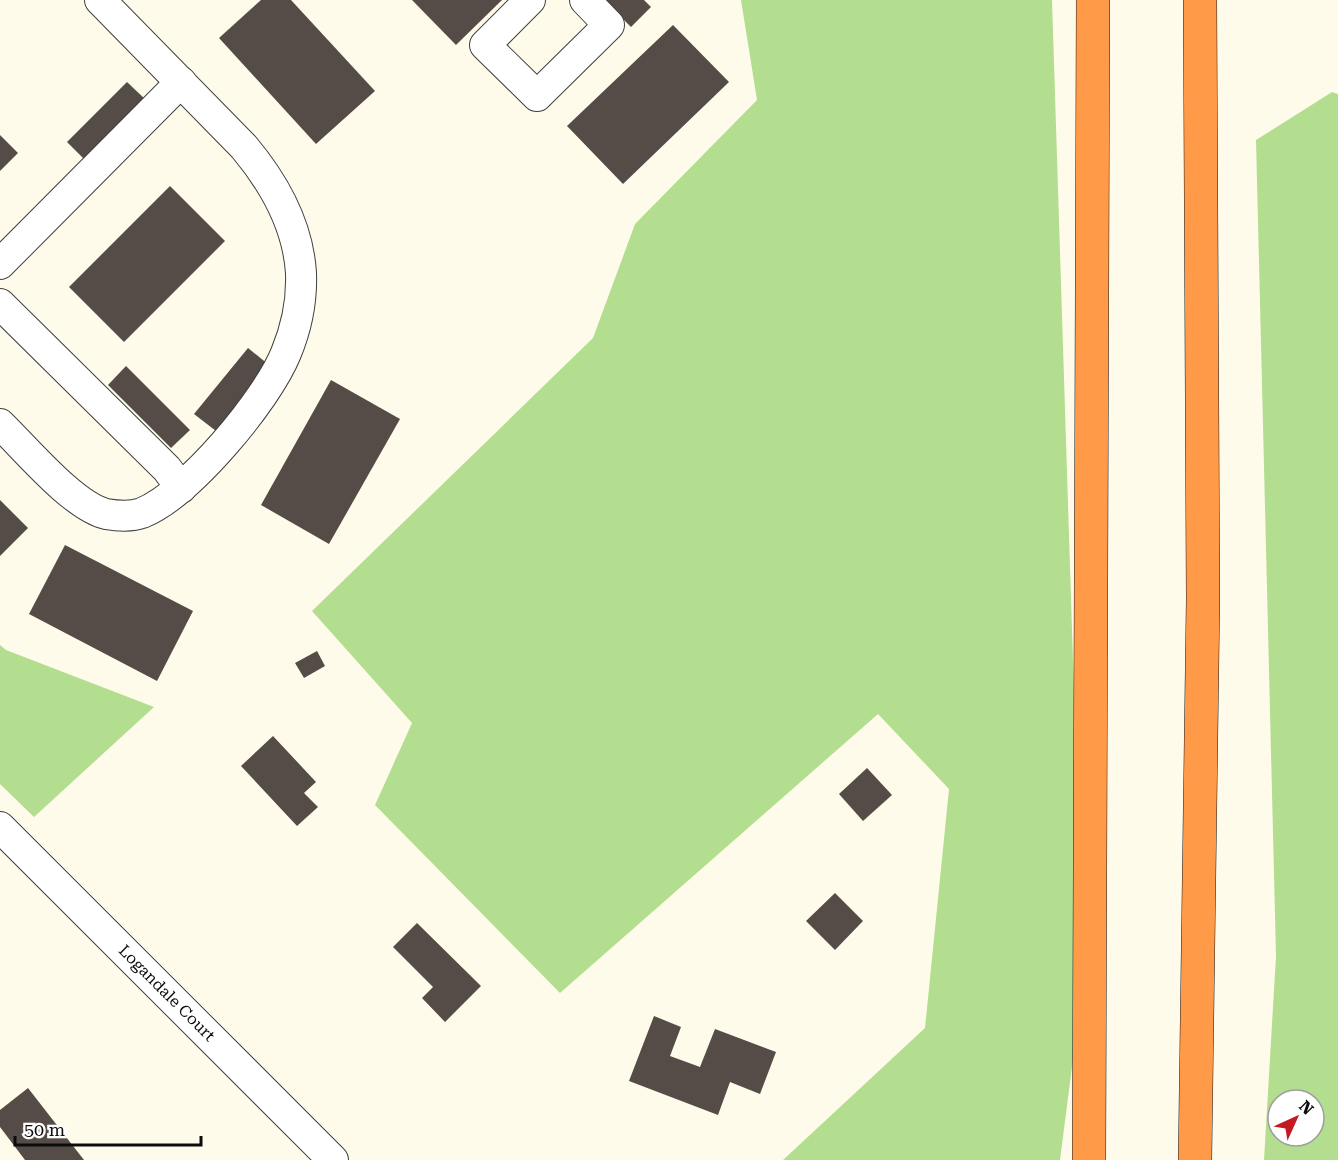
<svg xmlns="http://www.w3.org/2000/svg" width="1338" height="1160" viewBox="0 0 1338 1160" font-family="'Roboto Serif',serif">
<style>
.forest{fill:#b3de8f;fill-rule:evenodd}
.building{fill:#554c47}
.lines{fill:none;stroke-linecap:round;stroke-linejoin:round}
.minor-casing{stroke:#3f3f3f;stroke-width:32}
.highway-casing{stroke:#1d1d1d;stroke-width:34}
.minor{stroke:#fff;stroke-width:30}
.highway{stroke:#ff9a48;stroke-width:33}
.labels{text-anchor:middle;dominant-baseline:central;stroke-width:6;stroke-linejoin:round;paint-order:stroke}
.street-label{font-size:16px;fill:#0c0c0c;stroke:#fff}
</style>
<rect width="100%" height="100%" fill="#fffbea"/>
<!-- forest -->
<g class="forest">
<polygon points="741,0 1052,0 1077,787 1073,1059 1060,1160 783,1160 925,1028 949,789 878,714 560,993 375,805 412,723 312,611 593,338 635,224 757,100"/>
<path d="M1332,92L1338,94V1160H1264L1276,956L1256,140ZM1278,1100H1314V1136H1278Z"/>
<polygon points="0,645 6,650 154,707 34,817 0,784"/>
</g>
<!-- building -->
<g class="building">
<polygon points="261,0 291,0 375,91 316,144 219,38"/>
<polygon points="412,0 502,0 456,45"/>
<polygon points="604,0 644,0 651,7 631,27"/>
<polygon points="673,25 729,82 623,184 567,126"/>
<polygon points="127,82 146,100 85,160 67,142"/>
<polygon points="0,135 18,153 0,171"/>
<polygon points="170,186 225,241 124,342 69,287"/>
<polygon points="248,348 269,365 216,431 194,414"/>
<polygon points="126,366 190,430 171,448 108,385"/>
<polygon points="331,380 400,419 329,544 261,505"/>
<polygon points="0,500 28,528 0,556"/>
<polygon points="65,545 193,611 157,681 29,614"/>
<polygon points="317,651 325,666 304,678 295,663"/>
<polygon points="273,736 316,782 304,793 318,807 297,826 241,766"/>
<polygon points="867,768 892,795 863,821 839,794"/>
<polygon points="835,893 863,921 835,950 806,921"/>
<polygon points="417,923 481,986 445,1022 422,998 433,987 393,947"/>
<polygon points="654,1016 681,1027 670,1056 700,1067 715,1029 776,1052 760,1094 730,1082 718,1115 629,1081"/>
<polygon points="28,1088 84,1160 25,1160 0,1127 0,1110"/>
</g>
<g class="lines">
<defs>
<g id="minor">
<polyline points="530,0 485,45 537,96 609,25 585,0"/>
<polyline points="0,264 181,82"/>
<polyline points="0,304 167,469 181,488"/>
<path d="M0,424C26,449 73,506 106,514C118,516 131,517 142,513C189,494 267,400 286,353C296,329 302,300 301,273C298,225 275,184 244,147L100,0"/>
<polyline points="0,827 333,1160"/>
</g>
<g id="highway">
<polyline points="1089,1160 1093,0"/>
<polyline points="1195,1160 1203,599 1200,0"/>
</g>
</defs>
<!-- minor casing -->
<use href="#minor" class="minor-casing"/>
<!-- highway casing -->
<use href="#highway" class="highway-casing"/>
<!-- minor -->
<use href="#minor" class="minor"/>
<!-- highway -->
<use href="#highway" class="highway"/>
</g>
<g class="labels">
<!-- street labels -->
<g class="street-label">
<text transform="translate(167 993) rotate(45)">Logandale Court</text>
</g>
</g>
<!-- north arrow -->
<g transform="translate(1296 1118) rotate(45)"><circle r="28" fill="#ffffff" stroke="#9e9e9e" stroke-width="1.5"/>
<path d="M0-4.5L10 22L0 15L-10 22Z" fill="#c51a24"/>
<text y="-9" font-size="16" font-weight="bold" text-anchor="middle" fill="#0c0c0c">N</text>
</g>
<!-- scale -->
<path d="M15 1136v9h186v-9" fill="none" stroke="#0c0c0c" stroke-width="3"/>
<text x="24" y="1136" font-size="18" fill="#0c0c0c" stroke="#ffffff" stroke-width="4.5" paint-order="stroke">50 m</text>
</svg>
